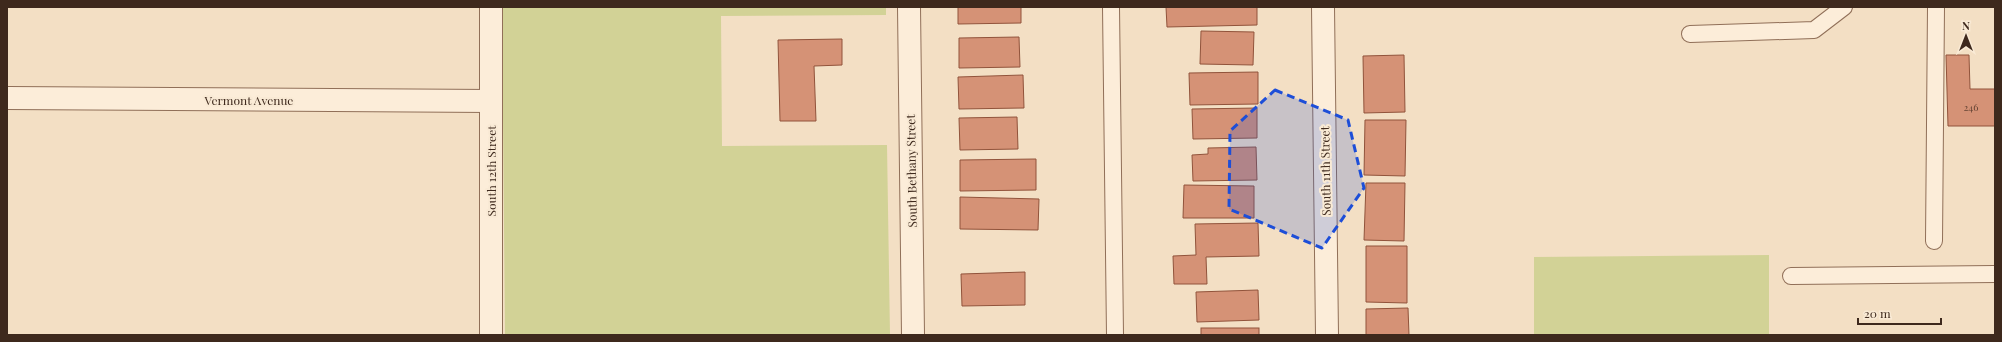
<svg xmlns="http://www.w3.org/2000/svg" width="2002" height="342" viewBox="0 0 2002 342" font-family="'Playfair Display',serif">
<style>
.green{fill:#d2d296}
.building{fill:#d59276;stroke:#91533b}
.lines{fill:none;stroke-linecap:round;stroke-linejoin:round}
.service-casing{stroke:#906f58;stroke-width:18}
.minor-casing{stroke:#906f58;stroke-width:24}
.service{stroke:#fcedd9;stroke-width:16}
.minor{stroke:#fcedd9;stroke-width:22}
.marked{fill:#1d4ed8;fill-opacity:0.2;stroke:#1d4ed8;stroke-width:3;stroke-dasharray:8 5;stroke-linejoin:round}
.labels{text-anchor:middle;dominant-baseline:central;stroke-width:4;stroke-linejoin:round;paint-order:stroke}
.number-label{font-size:10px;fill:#644333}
.street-label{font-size:12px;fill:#3e291d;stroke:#f9ead5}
</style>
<rect width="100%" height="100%" fill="#f3dfc4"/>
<!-- green -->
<g class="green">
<polygon points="502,7 886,7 886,15 721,16 722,146 887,145 890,335 505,335"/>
<polygon points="1769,255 1769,335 1534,335 1534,257"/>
</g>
<!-- building -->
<g class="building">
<polygon points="958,7 1021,7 1021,23 958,24"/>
<polygon points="1166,7 1257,7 1257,25 1167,27"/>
<polygon points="1201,31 1254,32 1253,65 1200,64"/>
<polygon points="1019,37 1020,67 959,68 959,38"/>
<polygon points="842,39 842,65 814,66 816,121 780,121 778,40"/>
<polygon points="1404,55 1405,112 1364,113 1363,56"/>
<polygon points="1946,55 1969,55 1970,89 1995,89 1995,126 1948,126"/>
<polygon points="1258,72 1258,104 1190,105 1189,73"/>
<polygon points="1023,75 1024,108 959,109 958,77"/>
<polygon points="1257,108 1257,138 1193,139 1192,109"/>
<polygon points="1017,117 1018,149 960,150 959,118"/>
<polygon points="1365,120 1406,120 1405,176 1364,175"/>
<polygon points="1256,147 1257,180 1193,181 1192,155 1208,154 1208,148"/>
<polygon points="1036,159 1036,190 960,191 960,160"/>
<polygon points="1366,183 1405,183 1404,241 1364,240"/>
<polygon points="1184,185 1254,186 1254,218 1183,218"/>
<polygon points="960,197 1039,199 1038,230 960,229"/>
<polygon points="1258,223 1259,256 1206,257 1207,284 1174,284 1173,256 1196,255 1195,224"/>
<polygon points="1366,246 1407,246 1407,303 1366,302"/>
<polygon points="1025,272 1025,305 962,306 961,274"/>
<polygon points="1258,290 1259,320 1197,322 1196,292"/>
<polygon points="1408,308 1409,335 1366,335 1366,309"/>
<rect x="1201" y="328" width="58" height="7"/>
</g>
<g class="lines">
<defs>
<g id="service">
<polyline points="1111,7 1115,335"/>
<polyline points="1690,34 1814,30 1844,7"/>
<polyline points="1934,241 1936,7"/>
<polyline points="1791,276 1995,274"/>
</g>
<g id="minor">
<polyline points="909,7 913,335"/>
<polyline points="1323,7 1327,335"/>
<polyline points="7,98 491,101"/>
<polyline points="491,335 491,7"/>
</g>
</defs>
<!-- service casing -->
<use href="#service" class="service-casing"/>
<!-- minor casing -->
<use href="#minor" class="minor-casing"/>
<!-- service -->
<use href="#service" class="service"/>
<!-- minor -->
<use href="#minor" class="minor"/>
</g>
<!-- marked area -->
<path class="marked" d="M1275,90L1348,120L1364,188L1322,248L1229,209L1230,131Z"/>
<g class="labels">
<!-- number labels -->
<g class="number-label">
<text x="1971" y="107">246</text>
</g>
<!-- street labels -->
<g class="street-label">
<text x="249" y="100">Vermont Avenue</text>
<text transform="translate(491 171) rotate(-90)">South 12th Street</text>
<text transform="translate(911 171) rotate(-91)">South Bethany Street</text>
<text transform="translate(1325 171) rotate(-91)">South 11th Street</text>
</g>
</g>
<!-- border -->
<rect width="2002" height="342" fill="none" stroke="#3e291d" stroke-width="16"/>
<!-- north arrow -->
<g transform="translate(1966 36)" stroke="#f9ead5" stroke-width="3" paint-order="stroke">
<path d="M0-3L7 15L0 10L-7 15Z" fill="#3e291d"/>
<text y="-6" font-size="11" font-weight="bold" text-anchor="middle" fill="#3e291d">N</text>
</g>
<!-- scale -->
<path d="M1858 318v6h83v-6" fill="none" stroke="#3e291d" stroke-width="2"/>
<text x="1864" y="318" font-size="12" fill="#3e291d" stroke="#f9ead5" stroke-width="3" paint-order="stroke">20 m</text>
</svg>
